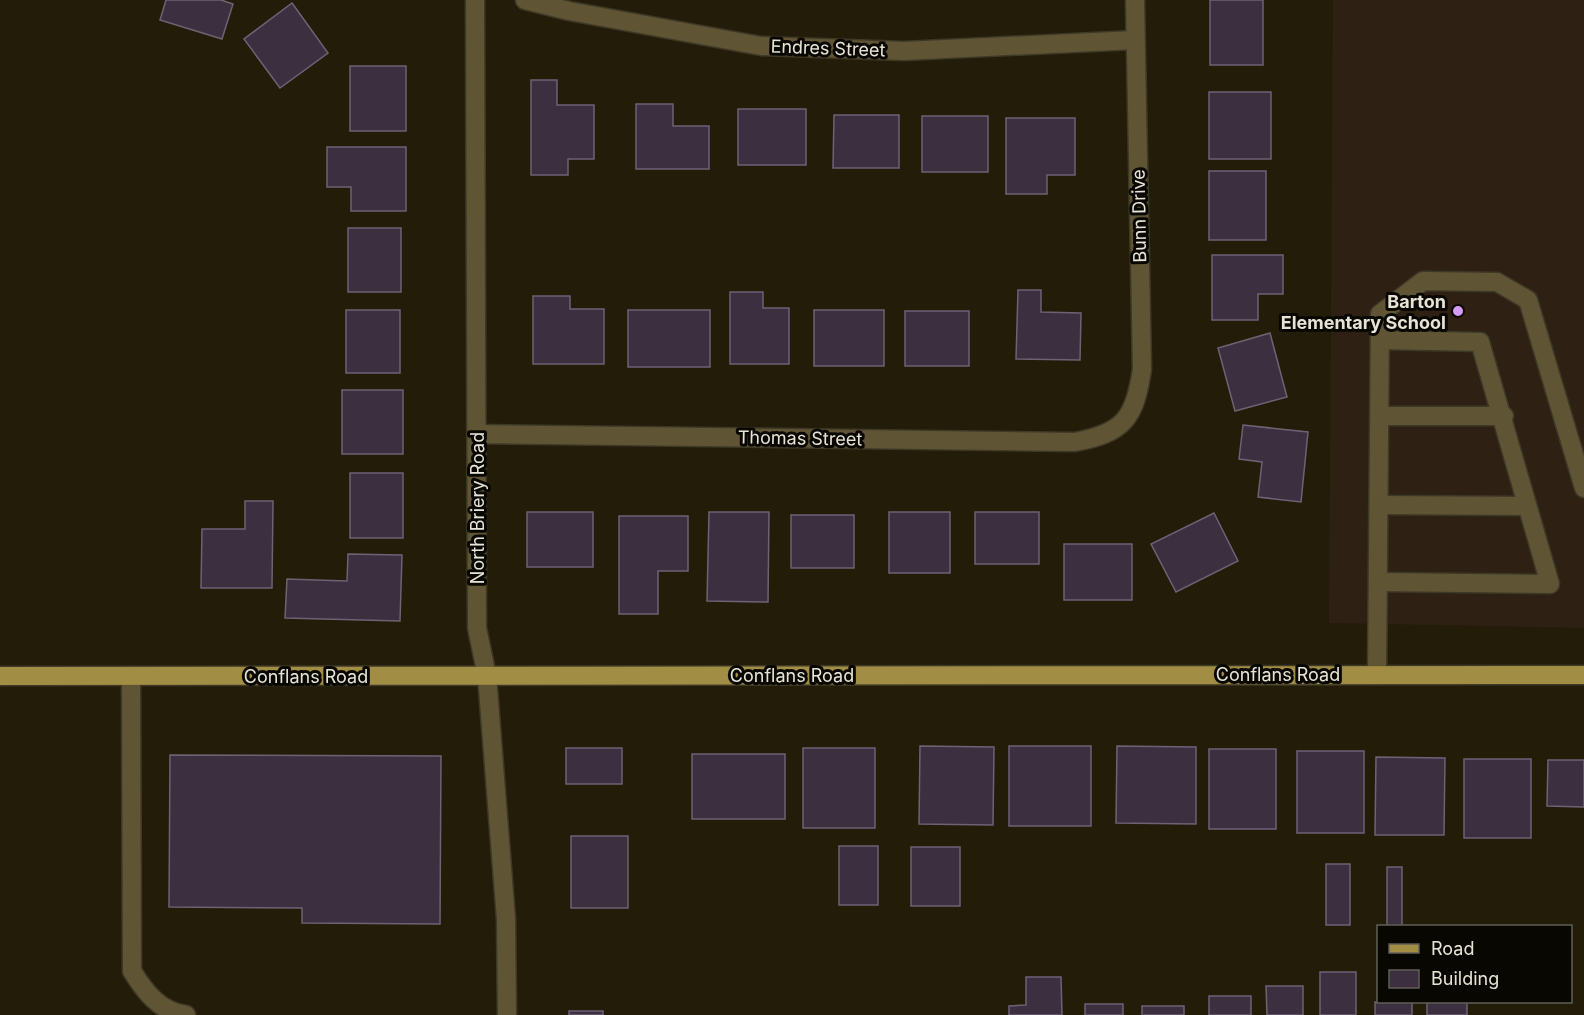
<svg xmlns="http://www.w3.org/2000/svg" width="1584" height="1015" viewBox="0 0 1584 1015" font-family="Inter,sans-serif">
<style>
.education{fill:#2e2114}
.building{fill:#3b2f40;stroke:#6f6275;stroke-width:1.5}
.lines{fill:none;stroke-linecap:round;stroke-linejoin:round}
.minor-casing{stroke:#3e3826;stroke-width:21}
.major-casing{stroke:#3e3826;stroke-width:21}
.minor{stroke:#5f5534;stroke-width:18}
.major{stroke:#a28d45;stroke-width:18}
.poi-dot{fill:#d79bf9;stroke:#090702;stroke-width:2}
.labels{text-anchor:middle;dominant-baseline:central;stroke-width:6;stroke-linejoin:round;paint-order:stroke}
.street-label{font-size:18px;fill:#e7e4d7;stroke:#090702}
.poi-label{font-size:18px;font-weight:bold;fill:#e7e4d7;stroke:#090702;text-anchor:end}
</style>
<rect width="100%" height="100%" fill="#221c09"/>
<!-- education -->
<polygon class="education" points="1333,0 1584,0 1584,628 1329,623"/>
<!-- building -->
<g class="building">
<polygon points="166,0 221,0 233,4 222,39 160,20"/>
<rect x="1210" y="0" width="53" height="65"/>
<polygon points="292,3 328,53 280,88 244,39"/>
<rect x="350" y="66" width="56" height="65"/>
<polygon points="531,80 557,80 557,105 594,105 594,159 568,159 568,175 531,175"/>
<rect x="1209" y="92" width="62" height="67"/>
<polygon points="636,104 673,104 673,126 709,126 709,169 636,169"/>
<rect x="738" y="109" width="68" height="56"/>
<polygon points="834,115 899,115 899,168 833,168"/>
<rect x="922" y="116" width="66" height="56"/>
<polygon points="1006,118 1075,118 1075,175 1047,175 1047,194 1006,194"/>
<polygon points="327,147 406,147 406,211 351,211 351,187 327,187"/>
<rect x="1209" y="171" width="57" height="69"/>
<rect x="348" y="228" width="53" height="64"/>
<polygon points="1212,255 1283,255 1283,294 1258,294 1258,320 1212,320"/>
<polygon points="1018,290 1041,290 1041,312 1081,313 1080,360 1016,359"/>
<polygon points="730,292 763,292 763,308 789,308 789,364 730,364"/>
<polygon points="533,296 570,296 570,309 604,309 604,364 533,364"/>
<rect x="346" y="310" width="54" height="63"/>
<rect x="628" y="310" width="82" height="57"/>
<rect x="814" y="310" width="70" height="56"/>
<rect x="905" y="311" width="64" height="55"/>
<polygon points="1270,333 1287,397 1235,411 1218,348"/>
<rect x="342" y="390" width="61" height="64"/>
<polygon points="1243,425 1308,432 1301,502 1258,497 1262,462 1239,459"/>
<rect x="350" y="473" width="53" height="65"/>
<polygon points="245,501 273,501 272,588 201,588 202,529 245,529"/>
<rect x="527" y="512" width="66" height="55"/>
<polygon points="709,512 769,512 768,602 707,601"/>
<rect x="889" y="512" width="61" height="61"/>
<rect x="975" y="512" width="64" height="52"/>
<polygon points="1214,513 1238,561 1176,592 1151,544"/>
<rect x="791" y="515" width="63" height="53"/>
<polygon points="619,516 688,516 688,571 658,571 658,614 619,614"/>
<rect x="1064" y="544" width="68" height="56"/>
<polygon points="348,554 402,555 400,621 285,618 287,579 347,581"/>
<polygon points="920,746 994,747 993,825 919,824"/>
<rect x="1009" y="746" width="82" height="80"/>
<polygon points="1117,746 1196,747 1196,824 1116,823"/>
<rect x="566" y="748" width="56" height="36"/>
<rect x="803" y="748" width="72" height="80"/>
<rect x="1209" y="749" width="67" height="80"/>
<rect x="1297" y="751" width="67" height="82"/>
<rect x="692" y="754" width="93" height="65"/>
<polygon points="170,755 441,756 440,924 302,923 302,908 169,907"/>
<polygon points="1376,757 1445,758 1444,835 1375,835"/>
<rect x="1464" y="759" width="67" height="79"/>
<polygon points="1548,760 1584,760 1584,807 1547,806"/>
<rect x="571" y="836" width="57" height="72"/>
<rect x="839" y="846" width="39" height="59"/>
<rect x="911" y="847" width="49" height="59"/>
<rect x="1326" y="864" width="24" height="61"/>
<rect x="1387" y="867" width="15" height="59"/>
<rect x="1320" y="972" width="36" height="43"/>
<polygon points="1026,977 1061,977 1062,1015 1009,1015 1009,1006 1026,1005"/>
<polygon points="1266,986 1303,986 1303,1015 1267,1015"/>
<rect x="1209" y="996" width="42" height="19"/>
<rect x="1375" y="1002" width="37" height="13"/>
<rect x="1427" y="1002" width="40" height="13"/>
<rect x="1085" y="1004" width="38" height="11"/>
<rect x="1142" y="1006" width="42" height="9"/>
<rect x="569" y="1011" width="34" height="4"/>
</g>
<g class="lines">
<defs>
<g id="minor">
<polyline points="475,0 477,628 487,676 506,919 507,1015"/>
<polyline points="525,0 569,11 761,46 904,51 1135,40"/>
<polyline points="1380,416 1504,416"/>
<path d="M477,434L1075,442C1124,433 1135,418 1142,369L1135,0"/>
<polyline points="1379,505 1526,506"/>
<polyline points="1378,582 1550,584 1480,342 1380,340"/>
<polyline points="1377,674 1380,314 1423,281 1497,282 1528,300 1584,488"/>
<path d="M131,676L132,971C145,992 159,1011 186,1015"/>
</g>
<polyline id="major" points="0,676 1584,675"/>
</defs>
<!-- minor casing -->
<use href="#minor" class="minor-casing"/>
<!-- major casing -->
<use href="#major" class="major-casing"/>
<!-- minor -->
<use href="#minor" class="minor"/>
<!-- major -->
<use href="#major" class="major"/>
</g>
<!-- markers -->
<circle class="poi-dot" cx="1458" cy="311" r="6"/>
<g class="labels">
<!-- street labels -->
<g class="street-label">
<text transform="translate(828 48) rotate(2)">Endres Street</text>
<text transform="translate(1139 216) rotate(-91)">Bunn Drive</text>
<text transform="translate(800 438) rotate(1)">Thomas Street</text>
<text transform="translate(477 508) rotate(-90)">North Briery Road</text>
<text x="1278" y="674">Conflans Road</text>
<text x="792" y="675">Conflans Road</text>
<text x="306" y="676">Conflans Road</text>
</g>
<!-- poi labels -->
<g class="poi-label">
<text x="1446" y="301">Barton<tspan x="1446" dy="21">Elementary School</tspan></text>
</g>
</g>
<!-- legend -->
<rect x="1377" y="925" width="195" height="78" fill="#090702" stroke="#625f57" stroke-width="1.5"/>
<rect x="1389" y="944" width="30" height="9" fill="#a28d45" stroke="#625f57" stroke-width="1.5"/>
<text x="1431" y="955" font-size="18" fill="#e7e4d7">Road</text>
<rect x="1389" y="970" width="30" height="18" fill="#3b2f40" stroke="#625f57" stroke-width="1.5"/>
<text x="1431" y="985" font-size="18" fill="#e7e4d7">Building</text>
</svg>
